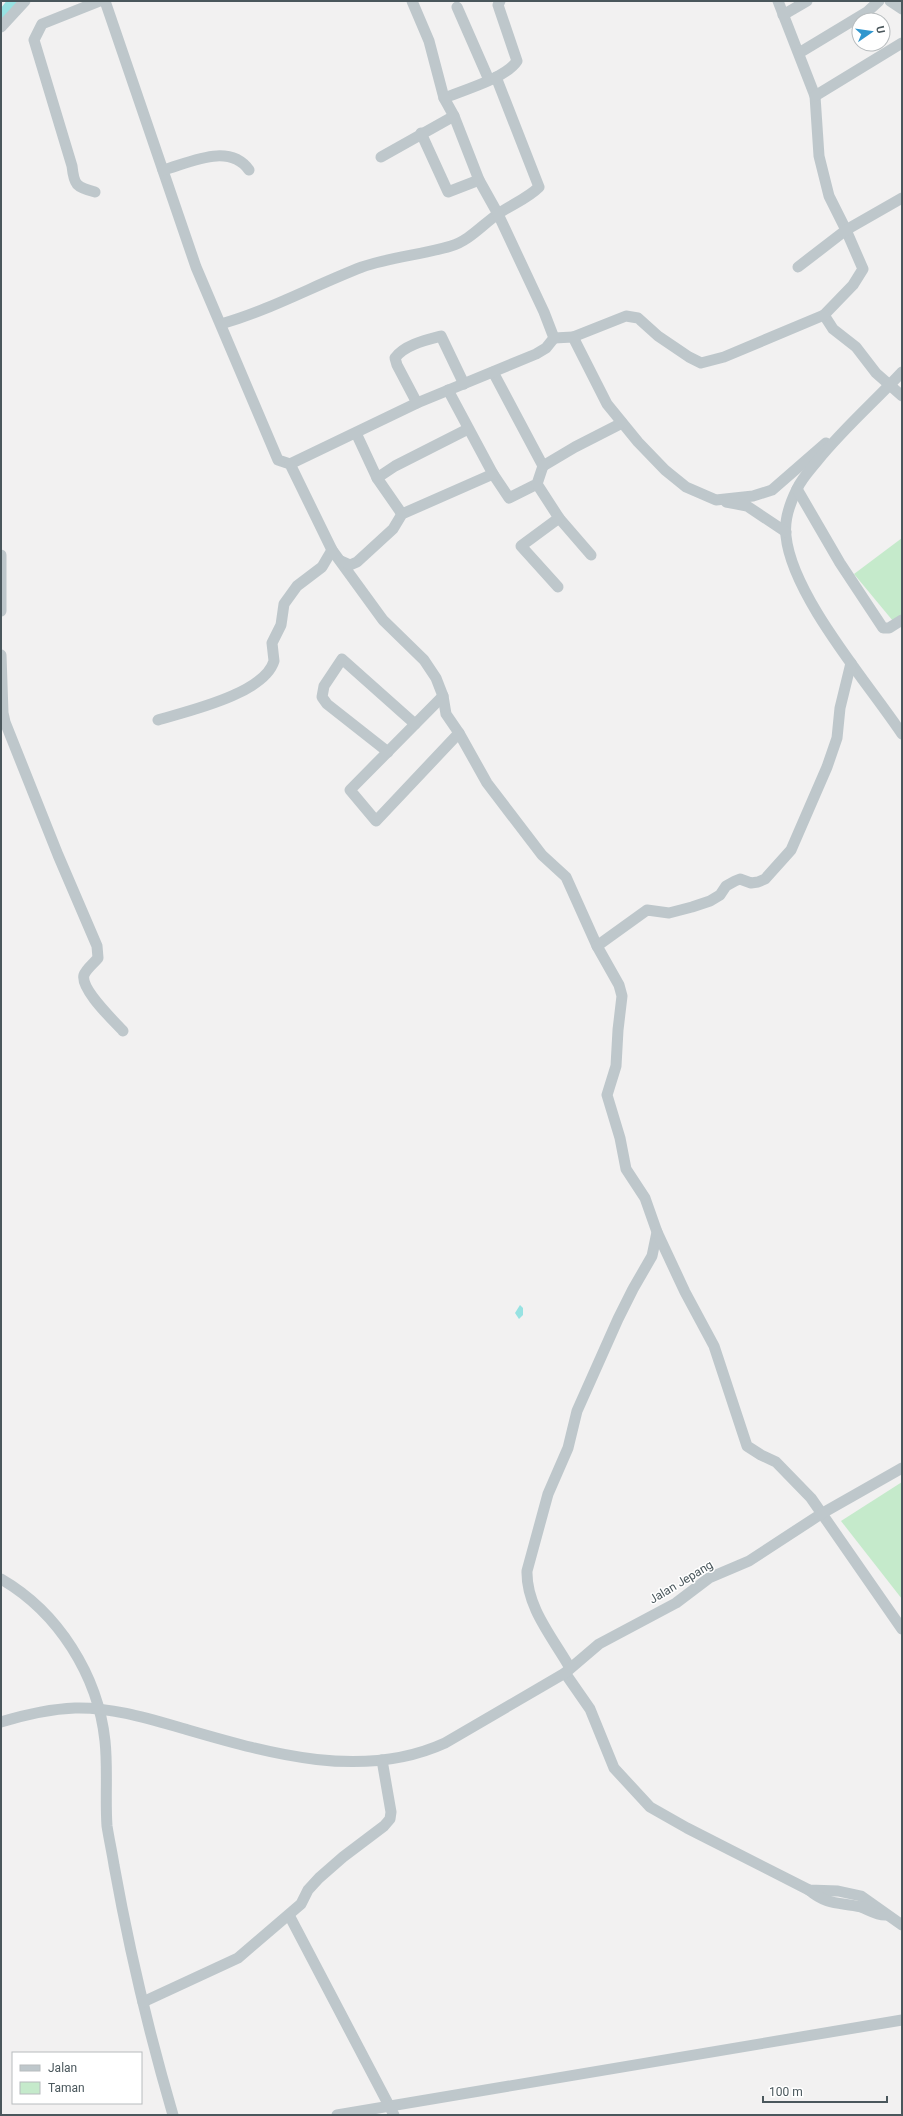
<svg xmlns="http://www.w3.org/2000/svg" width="903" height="2116" viewBox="0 0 903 2116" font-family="Roboto,sans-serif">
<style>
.green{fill:#c5eacb}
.water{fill:#97e2e2}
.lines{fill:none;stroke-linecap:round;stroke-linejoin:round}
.river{stroke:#97e2e2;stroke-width:15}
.minor{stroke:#bec7cb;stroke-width:11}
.labels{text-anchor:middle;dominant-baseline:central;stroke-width:3;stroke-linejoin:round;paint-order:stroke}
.street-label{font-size:12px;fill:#4a575c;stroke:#fff}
</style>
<rect width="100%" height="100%" fill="#f2f1f1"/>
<!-- green -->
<g class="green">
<polygon points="902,538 902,615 893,621 854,574"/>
<polygon points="902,1482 902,1599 841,1521"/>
</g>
<!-- water -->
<polygon class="water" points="520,1305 523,1308 523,1315 519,1319 515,1313"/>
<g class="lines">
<!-- river -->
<polyline class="river" points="1,20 16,1"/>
<!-- minor -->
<g class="minor">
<path d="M105,1L196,267L278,460L290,464L332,550L383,620L424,660L436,678L443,696L446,714L459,733L487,783L542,855L566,877L597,946L619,985L622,996L618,1030L616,1066L607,1095L620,1138L626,1169L645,1198L657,1232L652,1256L633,1289L618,1319L577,1411L568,1448L548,1494L527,1571C526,1607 553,1638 570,1668"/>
<polyline points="778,1 815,96 819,156 829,196 846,230 863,269 853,285 824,315 833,329 856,347 876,373 902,396"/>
<polyline points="890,1 902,9"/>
<polyline points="457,7 489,80"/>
<polyline points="783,15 807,1"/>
<polyline points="1,27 25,1"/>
<polyline points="799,53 867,12 879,1"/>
<polyline points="815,96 902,43"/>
<path d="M444,98C464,90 506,78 517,61L498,5L500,1"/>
<polyline points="421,133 448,192 479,180"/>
<polyline points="381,157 454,116"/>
<path d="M163,170C189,163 229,142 249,170"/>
<path d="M95,192C76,187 74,185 72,166L34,40L42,24L100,1"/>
<polyline points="798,267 846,230 902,198"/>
<path d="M221,324C270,310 315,285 362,267C391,257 421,255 451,246C469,241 483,224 498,214C512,204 527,199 539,187L496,77"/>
<polyline points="573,337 626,316 638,318 658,336 689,357 701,363 724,357 824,315"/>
<polyline points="554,338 573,337 607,404 638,442 665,470 686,487 716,500 753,496 772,490 826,443"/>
<path d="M902,372C874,402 844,428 818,460C811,469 802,478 797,489C790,503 784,521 786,536C792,596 868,683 902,734"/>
<polyline points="448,390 493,474 509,498 537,484 543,466 493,372"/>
<path d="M417,403L397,365L395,358C404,345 426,340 441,336L464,384"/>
<polyline points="356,433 377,478 402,514"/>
<polyline points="290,464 417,403 536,354 546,348 554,338 544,312 498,214 479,180 454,116 444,98 429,41 412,1"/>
<polyline points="543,466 575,447 622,423"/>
<polyline points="377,478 395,466 468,429"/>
<polyline points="537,484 559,518 591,555"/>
<polyline points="797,489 840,563 883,628 889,628 902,620"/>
<polyline points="726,502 747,506 786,532"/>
<polyline points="1,555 1,611"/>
<polyline points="341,561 350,565 357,562 393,529 402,514 493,474"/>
<polyline points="558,587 521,546 559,518"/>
<path d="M1,655L3,713L5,722L58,855L97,946L98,958C94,963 86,969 84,975C80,989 114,1021 123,1031"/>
<polyline points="443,696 350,790 376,821 459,733"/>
<path d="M158,720C188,711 264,694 274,661L272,643L281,625L284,604L297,586L322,567L332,550"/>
<polyline points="388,752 327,704 322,697 324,686 342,659 415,724"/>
<polyline points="597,946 647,910 669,913 692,907 710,901 720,895 726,886 735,881 740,879 751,883 758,882 765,879 791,850 827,767 837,738 840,708 851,663"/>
<polyline points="657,1232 685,1292 714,1346 747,1446 761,1455 776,1462 811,1498 902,1629"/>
<path d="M1,1579C58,1612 98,1675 105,1741C108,1769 105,1798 107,1826C109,1839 112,1852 114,1865C129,1949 149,2033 173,2115"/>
<polyline points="565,1673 590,1709 614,1768 650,1807 687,1828 809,1890 838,1891 861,1896 902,1925"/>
<path d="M1,1722C24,1715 51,1709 75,1708C112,1707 150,1719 185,1729C268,1753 362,1781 445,1743L565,1673L599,1644L676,1603L709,1578L749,1561L821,1514L902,1468"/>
<path d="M809,1890C828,1906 840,1902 861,1907C869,1910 876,1915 885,1915"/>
<polyline points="289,1915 394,2115"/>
<polyline points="143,2002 238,1958 301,1904 308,1890 319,1878 343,1857 384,1826 390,1819 391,1812 382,1760"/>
<polyline points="337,2115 902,2020"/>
</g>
</g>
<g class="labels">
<!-- street labels -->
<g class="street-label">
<text transform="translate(681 1582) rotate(-31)">Jalan Jepang</text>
</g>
</g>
<!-- border -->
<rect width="903" height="2116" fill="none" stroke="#4a575c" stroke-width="4"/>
<!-- legend -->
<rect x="12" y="2052" width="130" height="52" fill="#ffffff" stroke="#b7bcbe"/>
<rect x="20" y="2065" width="20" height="6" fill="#bec7cb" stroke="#b7bcbe"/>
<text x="48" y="2072" font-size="12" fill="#4a575c">Jalan</text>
<rect x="20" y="2082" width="20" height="12" fill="#c5eacb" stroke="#b7bcbe"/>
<text x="48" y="2092" font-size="12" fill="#4a575c">Taman</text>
<!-- north arrow -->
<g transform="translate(871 32) rotate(77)"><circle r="19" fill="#ffffff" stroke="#b7bcbe"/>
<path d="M0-3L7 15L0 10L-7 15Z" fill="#2f96ce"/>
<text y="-6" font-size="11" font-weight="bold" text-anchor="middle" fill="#4a575c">U</text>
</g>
<!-- scale -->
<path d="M763 2096v6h124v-6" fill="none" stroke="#4a575c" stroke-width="2"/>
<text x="769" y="2096" font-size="12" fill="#4a575c" stroke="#ffffff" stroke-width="3" paint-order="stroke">100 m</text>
</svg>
